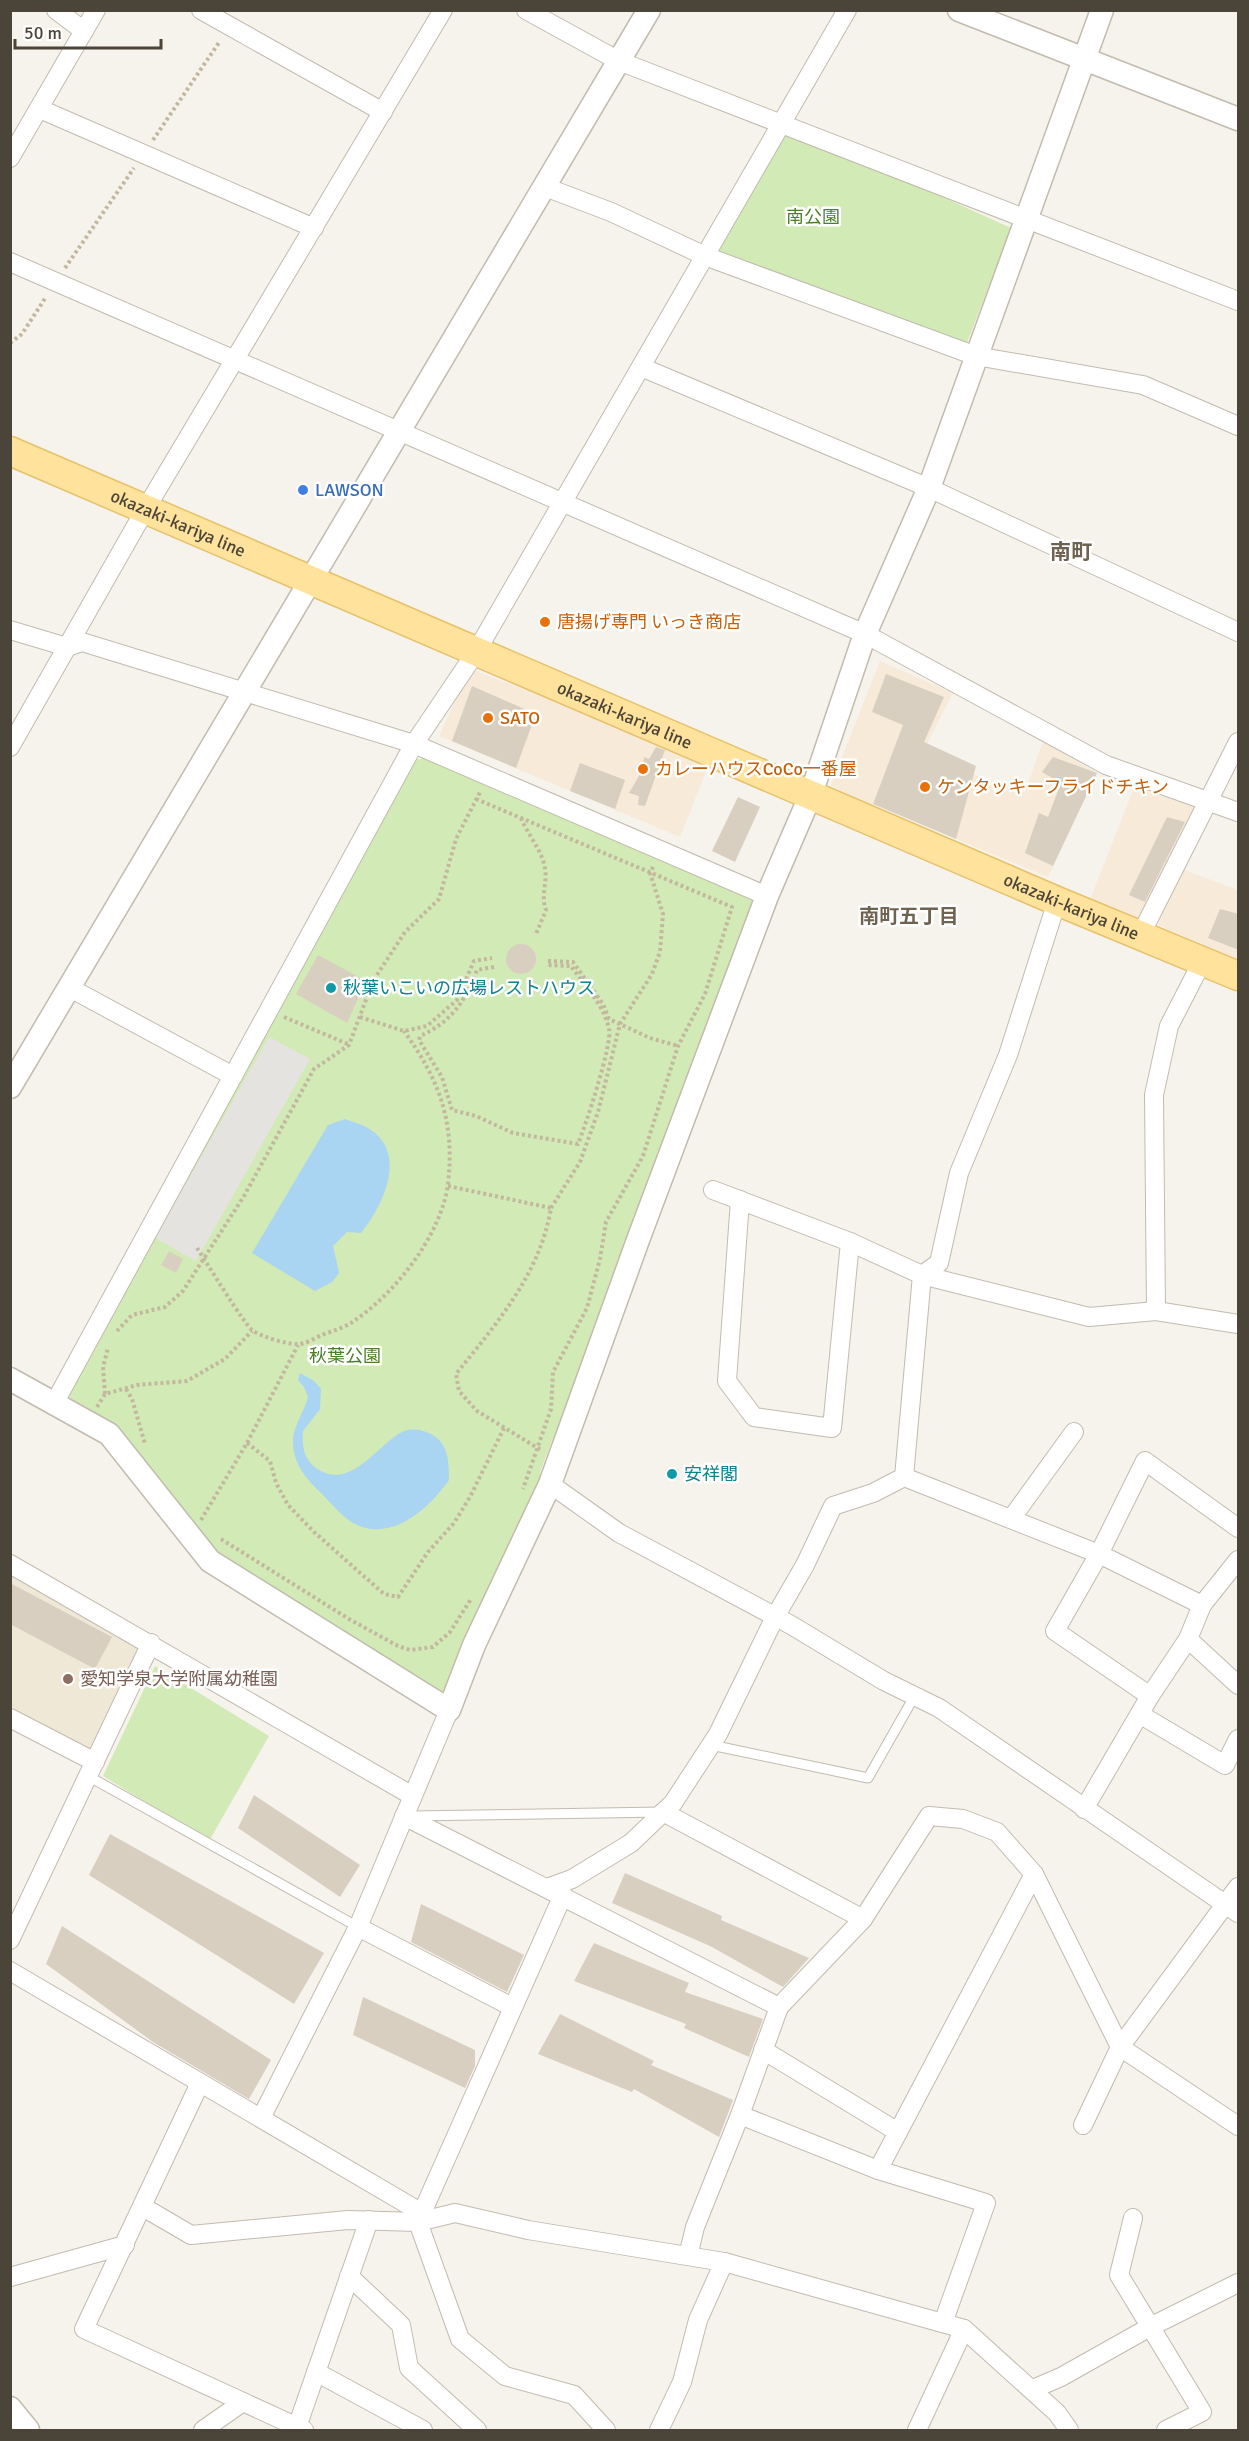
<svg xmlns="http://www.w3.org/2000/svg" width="1249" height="2441" viewBox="0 0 1249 2441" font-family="Signika,'Noto Sans JP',sans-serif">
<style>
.commercial{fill:#f7ead8}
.education{fill:#efe8d6}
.green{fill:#d2eab5}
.parking{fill:#e5e3e0}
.water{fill:#a9d4f2}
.building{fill:#d8cfc1}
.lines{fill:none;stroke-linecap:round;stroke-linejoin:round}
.service-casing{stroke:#c2bbae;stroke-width:11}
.minor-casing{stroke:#c2bbae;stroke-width:20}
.tertiary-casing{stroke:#c2bbae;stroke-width:25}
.primary-casing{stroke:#e6c16a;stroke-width:31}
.path{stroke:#c4b79f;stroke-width:4;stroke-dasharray:3 3;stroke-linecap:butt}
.service{stroke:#fff;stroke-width:9}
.minor{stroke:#fff;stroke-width:18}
.tertiary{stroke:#fff;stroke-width:22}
.primary{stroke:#ffe39c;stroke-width:28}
.shop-dot{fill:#3f7fe0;stroke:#fff;stroke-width:2}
.food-dot{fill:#e8710a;stroke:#fff;stroke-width:2}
.culture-dot{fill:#0f9aa8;stroke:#fff;stroke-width:2}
.education-dot{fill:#8d6e63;stroke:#fff;stroke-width:2}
.labels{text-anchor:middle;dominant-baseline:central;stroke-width:5;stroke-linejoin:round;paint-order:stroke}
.park-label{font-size:18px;fill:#4a7f2a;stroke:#fff}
.shop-label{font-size:18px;fill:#366cbe;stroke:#fff;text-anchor:start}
.street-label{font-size:18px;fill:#4b4439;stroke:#fff}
.food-label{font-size:18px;fill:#c56008;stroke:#fff;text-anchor:start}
.culture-label{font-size:18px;fill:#0d838f;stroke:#fff;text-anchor:start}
.education-label{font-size:18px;fill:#785e54;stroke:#fff;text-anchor:start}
.neighbourhood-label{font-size:20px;font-weight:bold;fill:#6e6250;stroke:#fff}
.quarter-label{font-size:21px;font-weight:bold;fill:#6e6250;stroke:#fff}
</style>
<rect width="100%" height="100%" fill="#f6f3ec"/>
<!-- commercial -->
<g class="commercial">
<polygon points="880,661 953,693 927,744 901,732 871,808 831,785"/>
<polygon points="470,669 641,733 709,764 680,837 439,736"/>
<polygon points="1043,741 1097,773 1048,877 956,839 973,774 1025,793"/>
<polygon points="1134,788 1195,805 1140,920 1090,900"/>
<polygon points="1182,869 1238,890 1238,960 1158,925"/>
</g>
<!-- education -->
<polygon class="education" points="10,1576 137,1641 139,1649 94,1749 84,1749 11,1709"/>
<!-- green -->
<g class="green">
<polygon points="781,124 1011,228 967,343 705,256"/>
<polygon points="425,758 755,900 628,1247 540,1472 541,1486 446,1690 439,1694 215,1555 71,1402 69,1392 415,760"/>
<polygon points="155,1666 269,1736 209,1841 103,1776"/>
</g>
<!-- parking -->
<polygon class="parking" points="269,1037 310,1059 196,1261 155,1238"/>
<!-- water -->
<g class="water">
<path d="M345,1119C353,1122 364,1125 371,1130C408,1155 382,1207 361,1233L347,1232L333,1246L339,1273L332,1282L315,1291L252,1253L328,1125Z"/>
<path d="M300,1373L314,1381L321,1389L320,1409L303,1431C302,1446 303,1458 316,1468C350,1492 376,1446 402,1432C407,1429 415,1429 420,1430C447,1437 449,1455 449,1480C429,1508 394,1541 357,1525C344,1519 333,1505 322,1494C308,1480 294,1466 293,1444C292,1427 304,1413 308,1397L304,1387L298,1380Z"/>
</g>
<!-- building -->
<g class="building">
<polygon points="886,674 944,697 924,742 976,766 956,839 873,804 903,725 872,712"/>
<polygon points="472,686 536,714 516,768 452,741"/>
<polygon points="656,747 665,750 645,806 638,805 639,796 629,793 643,769 644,757 649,759"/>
<polygon points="1053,757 1097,773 1053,866 1025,853 1039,813 1048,817 1061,783 1042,772"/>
<polygon points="580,763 625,780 615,809 570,791"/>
<polygon points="738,797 760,807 735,862 712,851"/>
<polygon points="1167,817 1185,822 1145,902 1129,895"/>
<polygon points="1220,909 1239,914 1239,950 1208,938"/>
<circle cx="521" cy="959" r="15"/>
<polygon points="318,955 366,981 347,1023 296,994"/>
<polygon points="169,1251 183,1259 176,1273 161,1265"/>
<polygon points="10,1583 112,1637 95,1669 10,1624"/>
<polygon points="254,1795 360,1865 340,1897 238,1828"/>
<polygon points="110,1834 324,1953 294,2004 89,1875"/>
<polygon points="625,1873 722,1916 721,1920 809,1958 783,1987 710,1946 612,1903"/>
<polygon points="421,1904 524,1955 507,1992 411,1942"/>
<polygon points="62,1926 271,2060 249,2099 153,2042 46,1964"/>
<polygon points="594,1943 689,1983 685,1992 763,2019 749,2057 684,2028 686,2024 574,1981"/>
<polygon points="363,1997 475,2050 475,2066 465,2088 353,2035"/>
<polygon points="560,2014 654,2061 651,2065 733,2100 719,2137 634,2089 632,2092 538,2054"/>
</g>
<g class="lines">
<defs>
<g id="service">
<polyline points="711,1745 868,1778 914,1697"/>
<polyline points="88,1776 358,1927"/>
<polyline points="412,1816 662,1812"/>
</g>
<g id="minor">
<polyline points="56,10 84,31"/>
<polyline points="201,10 383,112"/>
<polyline points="526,10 619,61 1238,301"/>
<polyline points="40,109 314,228"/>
<polyline points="10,158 96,10"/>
<polyline points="545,187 611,212 705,256 976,356 1143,385 1238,426"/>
<polyline points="10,262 865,634 1106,765 1238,812"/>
<polyline points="641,367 929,488 1238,632"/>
<polyline points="10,630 67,647 82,642 414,744 767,896"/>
<polyline points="10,747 145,510 443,10"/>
<polyline points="1140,936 1238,742"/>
<polyline points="70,988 233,1076"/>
<polyline points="713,1190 850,1242 922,1275 1089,1317 1156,1311 1238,1324"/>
<polyline points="740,1200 727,1381 754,1417 832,1428 850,1242"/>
<polyline points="1156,1311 1154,1095 1169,1026 1203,960"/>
<polyline points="55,1402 414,744 476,652 847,10"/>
<polyline points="904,1477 1099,1554 1202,1605 1188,1639 1150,1696 1084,1809"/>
<polyline points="550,1484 619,1533 791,1625 884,1681 939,1708 1238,1913"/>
<polyline points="1011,1519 1074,1432"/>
<polyline points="10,1564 411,1795"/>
<polyline points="1202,1605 1238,1560"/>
<polyline points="1188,1639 1238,1685"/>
<polyline points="1150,1696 1055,1631 1099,1554 1145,1461 1238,1528"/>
<polyline points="1141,1715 1225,1765 1238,1739"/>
<polyline points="10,1718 95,1762"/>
<polyline points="663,1812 863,1919 779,2007"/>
<polyline points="404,1816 779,2007 740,2115 695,2227 688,2256"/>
<polyline points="547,1888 572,1879 631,1843 673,1803 718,1734 775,1617 805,1565 833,1506 873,1493 904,1477 922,1275 939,1263 959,1173 1008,1055 1057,901"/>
<polyline points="563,1895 418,2222 460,2339 505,2376 574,2395 606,2430"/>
<polyline points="863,1919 929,1816 963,1819 997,1832 1034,1874 1120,2047 1238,2126"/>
<polyline points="358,1927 512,2007"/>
<polyline points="10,1940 151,1643"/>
<polyline points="10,1971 422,2213"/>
<polyline points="763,2050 898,2132"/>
<polyline points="200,2083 84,2329 304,2430"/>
<polyline points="740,2115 878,2170 986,2203 943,2323"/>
<polyline points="261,2118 358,1927 449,1710"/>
<polyline points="1083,2125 1120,2047 1238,1887"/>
<polyline points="878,2170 1034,1874"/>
<polyline points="143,2207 191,2235 348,2220 418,2222 455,2213 528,2230 724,2262 964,2329 1057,2413 1069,2430"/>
<polyline points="1133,2218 1119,2275 1202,2412 1166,2430"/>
<polyline points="349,2276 401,2325 409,2368 477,2430"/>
<polyline points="10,2277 125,2245"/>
<polyline points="316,2372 423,2430"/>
<polyline points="1033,2389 1061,2377 1150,2327 1238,2283"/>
<polyline points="203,2430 243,2402"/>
<polyline points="296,2430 369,2220"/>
<polyline points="659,2430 682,2382 698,2320 724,2262"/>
<polyline points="917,2430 964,2329"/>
</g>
<g id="tertiary">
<polyline points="959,10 1238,119"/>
<polyline points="10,1087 649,10"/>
<polyline points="10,1379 109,1434 210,1561 449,1710 474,1645 550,1484 638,1240 767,896 811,794 865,634 929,488 1102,10"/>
<polyline points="10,2408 28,2430"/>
</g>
<g id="primary">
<path id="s1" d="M10,451L1057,901L1238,976"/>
</g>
</defs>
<!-- service casing -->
<use href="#service" class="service-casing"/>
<!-- minor casing -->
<use href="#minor" class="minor-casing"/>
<!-- tertiary casing -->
<use href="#tertiary" class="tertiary-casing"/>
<!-- primary casing -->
<use href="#primary" class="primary-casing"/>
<!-- path -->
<g class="path">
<polyline points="153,140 220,41"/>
<polyline points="65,268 134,168"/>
<polyline points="10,343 22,334 46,297"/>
<polyline points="476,799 732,907 705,994 678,1046 643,1156 606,1222 600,1259 587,1308 553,1372 551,1409 523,1489"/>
<path d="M521,818C527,833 541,850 544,864C549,880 540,894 546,910L536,934"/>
<polyline points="548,961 573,962 603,1004 609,1019 650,1038 678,1046"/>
<path d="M494,967L477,970C465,1002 451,1022 420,1036L419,1040L442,1077L452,1110L476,1116L513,1133L578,1144C585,1127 613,1043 609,1029C604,1005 584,985 571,966L548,965"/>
<polyline points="284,1017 348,1044"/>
<polyline points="360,1017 404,1031 427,1026 457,1000 474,961 492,958"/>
<path d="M448,1186L551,1208C540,1274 497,1323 456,1374L459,1391L477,1411L541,1450"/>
<polyline points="551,1208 580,1162 598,1112 620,1024 652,974 660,952 663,914 650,873 654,865"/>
<path d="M197,1248C205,1260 246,1327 253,1331C263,1337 285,1344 297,1344C304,1345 315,1338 322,1335C332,1331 343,1328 351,1323C394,1295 441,1236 448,1184C455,1122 440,1081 404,1031"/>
<polyline points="117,1331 132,1315 165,1307 183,1291 244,1196 314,1069 349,1045 373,981 405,932 439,899 456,839 480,792"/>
<polyline points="126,1389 132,1399 145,1444"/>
<polyline points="105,1394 103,1367 108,1348"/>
<polyline points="97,1407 105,1394 137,1385 187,1381 225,1359 252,1331"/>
<polyline points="247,1443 270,1461 276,1483 288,1505 314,1532 384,1594 398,1597 428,1552 454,1523 470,1497 504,1428"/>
<polyline points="201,1520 247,1443 298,1345"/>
<polyline points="221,1539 349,1619 398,1646 410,1650 433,1647 450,1632 471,1599"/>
</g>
<!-- service -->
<use href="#service" class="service"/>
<!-- minor -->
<use href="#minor" class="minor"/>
<!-- tertiary -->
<use href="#tertiary" class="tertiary"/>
<!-- primary -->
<use href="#primary" class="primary"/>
</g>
<!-- markers -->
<circle class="shop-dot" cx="303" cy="490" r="6"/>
<g class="food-dot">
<circle cx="545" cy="622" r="6"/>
<circle cx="488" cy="718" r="6"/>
<circle cx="643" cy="769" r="6"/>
<circle cx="925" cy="787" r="6"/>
</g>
<g class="culture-dot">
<circle cx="331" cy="988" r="6"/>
<circle cx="672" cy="1474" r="6"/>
</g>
<circle class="education-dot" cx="68" cy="1679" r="6"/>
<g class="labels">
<!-- park labels -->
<g class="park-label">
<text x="813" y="217">南公園</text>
<text x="345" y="1356">秋葉公園</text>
</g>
<!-- shop labels -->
<g class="shop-label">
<text x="315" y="490">LAWSON</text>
</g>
<!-- street labels -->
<g class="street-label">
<text stroke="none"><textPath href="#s1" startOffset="183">okazaki-kariya line</textPath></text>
<text stroke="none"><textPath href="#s1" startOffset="669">okazaki-kariya line</textPath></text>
<text stroke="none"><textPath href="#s1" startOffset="1155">okazaki-kariya line</textPath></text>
</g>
<!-- food labels -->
<g class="food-label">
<text x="557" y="622">唐揚げ専門 いっき商店</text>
<text x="500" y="718">SATO</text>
<text x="655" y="769">カレーハウスCoCo一番屋</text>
<text x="937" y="787">ケンタッキーフライドチキン</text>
</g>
<!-- culture labels -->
<g class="culture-label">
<text x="343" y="988">秋葉いこいの広場レストハウス</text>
<text x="684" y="1474">安祥閣</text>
</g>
<!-- education labels -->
<g class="education-label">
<text x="80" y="1679">愛知学泉大学附属幼稚園</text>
</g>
<!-- neighbourhood labels -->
<g class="neighbourhood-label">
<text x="909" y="916">南町五丁目</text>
</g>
<!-- quarter labels -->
<g class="quarter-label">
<text x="1071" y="552">南町</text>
</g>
</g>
<!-- border -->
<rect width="1249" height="2441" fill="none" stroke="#4b4439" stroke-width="24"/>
<!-- scale -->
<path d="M15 39v9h146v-9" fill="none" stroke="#4b4439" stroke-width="3"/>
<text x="24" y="39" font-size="18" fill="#4b4439" stroke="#ffffff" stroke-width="4.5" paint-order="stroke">50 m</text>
</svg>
